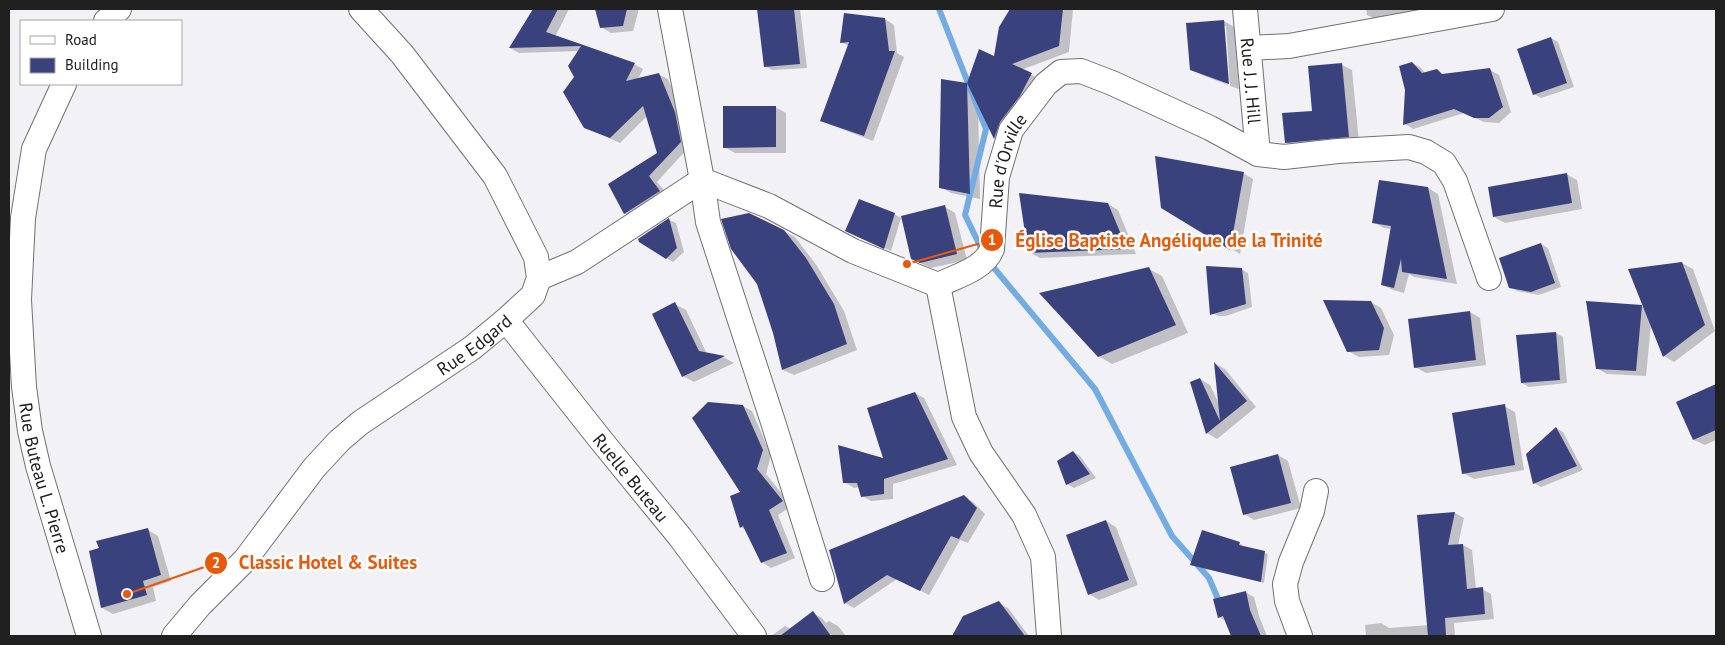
<svg xmlns="http://www.w3.org/2000/svg" width="1725" height="645" viewBox="0 0 1725 645" font-family="'PT Sans',sans-serif">
<style>
.shadow{fill:#0003}
.lines{fill:none;stroke-linecap:round;stroke-linejoin:round}
.stream{stroke:#73ace3;stroke-width:6}
.building{fill:#3a427e}
.street-casing{stroke:#717073;stroke-width:26}
.street{stroke:#fff;stroke-width:24}
.labels{text-anchor:middle;dominant-baseline:central;stroke-width:5;stroke-linejoin:round;paint-order:stroke}
.street-label{font-size:18px;fill:#202021;stroke:#fff}
.leader{fill:none;stroke:#e8590c;stroke-width:2}
.callout-dot{fill:#e8590c;stroke:#fff;stroke-width:2}
.mark-label{font-size:15px;text-anchor:middle;font-weight:bold;fill:#fff}
.callout-label{font-size:19px;text-anchor:middle;font-weight:bold;fill:#e8590c;stroke:#fff;stroke-width:5;stroke-linejoin:round;paint-order:stroke}
</style>
<rect width="100%" height="100%" fill="#f2f1f5"/>
<!-- shadow -->
<g class="shadow">
<polygon points="535,9 569,9 555,37 634,64 643,69 638,79 658,74 668,79 684,118 689,147 657,182 669,196 634,219 625,214 610,185 659,153 648,115 620,143 586,128 576,77 579,51 519,53 510,48"/>
<polygon points="596,9 639,9 633,31 611,33 601,27"/>
<polygon points="758,9 800,9 807,68 772,70 765,66"/>
<polygon points="1011,9 1073,9 1069,52 1021,70 1042,80 1005,144 995,138 978,102 980,199 951,193 941,187 942,81 968,84 995,58 1000,27"/>
<polygon points="1366,9 1416,9 1417,14 1377,20 1367,15"/>
<polygon points="885,19 894,25 897,53 904,57 873,141 831,125 821,120 849,46 841,42"/>
<polygon points="1224,21 1234,27 1239,89 1230,86 1226,26 1223,26 1228,85 1202,75 1192,69"/>
<polygon points="1551,38 1558,42 1574,87 1541,98 1534,94"/>
<polygon points="1412,63 1421,68 1426,74 1437,71 1444,75 1490,70 1499,75 1511,112 1499,123 1484,122 1464,113 1413,129 1405,124"/>
<polygon points="1342,65 1352,70 1359,142 1297,148 1286,142 1313,112"/>
<polygon points="775,107 786,113 786,153 735,153 724,147"/>
<polygon points="1243,173 1253,179 1240,254 1163,207"/>
<polygon points="1566,174 1577,180 1582,209 1505,223 1494,217"/>
<polygon points="1428,188 1438,194 1457,284 1414,277 1409,274 1404,293 1393,290 1382,285 1392,229 1384,228 1373,222"/>
<polygon points="1108,204 1118,210 1136,254 1040,258 1029,252"/>
<polygon points="945,207 955,213 967,260 931,268 912,259"/>
<polygon points="749,214 763,220 795,237 817,266 844,311 857,350 794,375 783,370"/>
<polygon points="894,214 901,218 891,251 854,235"/>
<polygon points="669,220 676,223 684,252 673,262 666,258"/>
<polygon points="1541,244 1548,248 1561,287 1539,295 1517,291 1510,287"/>
<polygon points="1682,263 1693,269 1715,331 1674,362 1664,356 1651,324 1646,376 1607,374 1597,368 1588,302 1644,307"/>
<polygon points="1149,269 1162,276 1188,333 1112,364 1098,356"/>
<polygon points="1241,269 1248,273 1252,307 1226,316 1218,316 1211,312"/>
<polygon points="1371,302 1381,308 1394,335 1389,355 1359,357 1348,351"/>
<polygon points="675,304 686,310 707,354 725,358 734,363 694,382 683,376"/>
<polygon points="1470,312 1480,318 1486,365 1426,373 1415,367"/>
<polygon points="1556,333 1563,337 1567,383 1529,387 1522,383 1518,336"/>
<polygon points="1216,364 1225,369 1256,407 1217,439 1207,433 1191,383 1200,379 1210,385 1219,404"/>
<polygon points="1716,385 1716,440 1705,445 1694,440 1677,403"/>
<polygon points="915,393 924,398 957,465 893,484 893,499 871,501 862,496 859,487 854,488 844,482 885,460"/>
<polygon points="743,406 752,411 771,455 766,474 792,506 778,515 795,558 771,568 762,562 746,530 741,527 731,496 742,492"/>
<polygon points="1504,406 1515,412 1524,470 1474,479 1463,473"/>
<polygon points="1556,428 1563,432 1583,470 1541,487 1534,483"/>
<polygon points="1073,452 1080,456 1096,478 1074,488 1067,484 1058,462"/>
<polygon points="1278,455 1288,461 1301,508 1254,520 1244,514"/>
<polygon points="964,496 973,502 985,514 968,543 960,540 929,595 897,579 854,608 845,603"/>
<polygon points="1455,513 1464,518 1458,545 1463,545 1472,550 1476,589 1482,589 1491,594 1494,619 1454,623 1455,636 1366,636 1365,625 1381,623 1389,628 1429,625 1418,516"/>
<polygon points="1106,521 1116,527 1138,585 1099,600 1089,594"/>
<polygon points="148,530 158,536 171,581 153,587 156,601 113,614 102,608 90,552"/>
<polygon points="1239,543 1242,545 1242,547 1268,554 1264,583 1191,565"/>
<polygon points="1245,592 1254,597 1259,616 1267,636 1232,636 1226,621 1219,617"/>
<polygon points="998,603 1008,608 1029,636 954,636 964,617"/>
<polygon points="813,613 822,618 826,623 829,621 838,626 846,636 771,636 785,626 791,629"/>
</g>
<g class="lines">
<!-- stream -->
<g class="stream">
<polyline points="939,9 986,129 965,215 984,254"/>
<polyline points="989,262 1095,389 1172,536 1209,578 1221,606"/>
</g>
</g>
<!-- building -->
<g class="building">
<polygon points="533,9 558,9 546,32 635,63 626,81 659,73 675,112 681,142 649,176 660,191 624,214 608,184 657,153 643,106 610,138 584,128 563,92 574,77 568,66 581,46 509,48"/>
<polygon points="595,9 627,9 623,26 600,28"/>
<polygon points="757,9 794,9 800,64 764,67"/>
<polygon points="1010,9 1063,9 1059,46 1012,64 1032,73 1020,96 1000,122 994,139 967,83 979,49 994,56 999,27"/>
<polygon points="844,13 885,18 889,51 895,51 864,136 820,121 849,42 840,43"/>
<polygon points="1224,20 1229,84 1190,70 1186,23"/>
<polygon points="1551,37 1567,83 1533,95 1517,49"/>
<polygon points="1412,62 1422,73 1437,69 1442,74 1490,68 1503,107 1489,118 1474,118 1454,109 1403,125 1405,90 1399,66"/>
<polygon points="1342,63 1349,137 1285,143 1282,113 1312,111 1308,66"/>
<polygon points="941,79 967,83 970,194 939,188"/>
<polygon points="723,106 776,106 776,147 723,148"/>
<polygon points="1155,156 1244,172 1230,250 1161,208"/>
<polygon points="1567,173 1572,203 1493,217 1488,187"/>
<polygon points="1379,180 1428,187 1447,279 1402,272 1401,259 1394,288 1381,285 1391,226 1372,223"/>
<polygon points="1019,193 1108,203 1127,249 1028,253"/>
<polygon points="859,199 895,213 884,249 845,231"/>
<polygon points="945,205 957,254 920,263 911,259 901,216"/>
<polygon points="749,213 784,230 806,258 834,304 847,344 782,370 773,333 757,284 731,249 721,219"/>
<polygon points="669,218 677,248 666,259 639,242 638,239"/>
<polygon points="1541,243 1555,283 1531,292 1509,288 1499,258"/>
<polygon points="1682,262 1705,325 1663,357 1628,269"/>
<polygon points="1206,266 1242,268 1246,304 1210,315"/>
<polygon points="1149,267 1176,325 1098,357 1039,293"/>
<polygon points="1323,300 1371,301 1384,328 1379,350 1347,352"/>
<polygon points="1586,301 1642,305 1636,371 1596,369"/>
<polygon points="675,302 699,351 725,356 682,377 652,314"/>
<polygon points="1470,311 1476,360 1414,368 1408,319"/>
<polygon points="1556,332 1560,380 1521,383 1516,335"/>
<polygon points="1214,362 1247,401 1206,434 1190,382 1200,378 1220,421"/>
<polygon points="1716,384 1716,430 1693,440 1676,402"/>
<polygon points="915,392 948,459 884,479 884,494 861,497 857,483 843,483 838,445 883,458 867,408"/>
<polygon points="708,402 743,405 763,450 757,469 783,501 769,510 787,553 761,563 743,526 740,528 730,496 740,492 692,418"/>
<polygon points="1505,404 1515,465 1462,474 1452,413"/>
<polygon points="1556,427 1577,466 1533,484 1526,454"/>
<polygon points="1073,451 1090,474 1066,485 1057,461"/>
<polygon points="1278,454 1291,503 1243,515 1230,467"/>
<polygon points="964,495 977,508 959,539 951,536 920,591 887,575 844,604 829,550"/>
<polygon points="1455,512 1448,545 1463,544 1467,589 1483,587 1485,614 1445,618 1446,636 1428,636 1417,515"/>
<polygon points="1106,520 1129,580 1088,595 1066,535"/>
<polygon points="148,528 161,575 143,581 147,595 101,608 89,551 99,548 96,541"/>
<polygon points="1202,530 1240,542 1239,545 1265,551 1261,582 1190,565"/>
<polygon points="1246,591 1250,610 1261,636 1231,636 1223,616 1218,618 1213,599"/>
<polygon points="999,601 1025,636 952,636 963,616"/>
<polygon points="813,611 831,636 780,636"/>
</g>
<g class="lines">
<defs>
<g id="street">
<polyline points="670,9 702,180 708,222 774,425 822,579"/>
<path id="s1" d="M1245,9L1258,154"/>
<polyline points="106,21 119,9"/>
<polyline points="1249,48 1289,46 1492,9"/>
<path id="s2" d="M64,84L34,149L23,218L19,300L24,387L30,431L38,466L89,636"/>
<polyline points="539,278 577,262 702,180 769,206 853,251 938,285"/>
<path id="s3" d="M506,320L600,439L680,537L754,636"/>
<path id="s4" d="M174,636L200,605L245,560L314,468L339,441L360,423L472,348L506,320L533,295L539,278L536,257L495,176L402,54L361,9"/>
<path id="s5" d="M1049,636L1043,557L1024,515L981,453L964,417L938,285C957,276 984,269 992,249L997,177L1011,130L1046,84L1061,72L1081,71L1112,83L1210,128L1258,154L1284,157L1338,151L1409,147L1426,152L1444,163L1455,181L1489,278"/>
<polyline points="1300,636 1287,601 1285,584 1291,562 1312,511 1316,491"/>
</g>
</defs>
<!-- street casing -->
<use href="#street" class="street-casing"/>
<!-- street -->
<use href="#street" class="street"/>
</g>
<g class="labels">
<!-- street labels -->
<g class="street-label">
<text stroke="none"><textPath href="#s1" startOffset="72">Rue J. J. Hill</textPath></text>
<text stroke="none"><textPath href="#s5" startOffset="532">Rue d'Orville</textPath></text>
<text stroke="none"><textPath href="#s4" startOffset="422">Rue Edgard</textPath></text>
<text stroke="none"><textPath href="#s3" startOffset="201">Ruelle Buteau</textPath></text>
<text stroke="none"><textPath href="#s2" startOffset="404">Rue Buteau L. Pierre</textPath></text>
</g>
</g>
<!-- callouts -->
<path class="leader" d="M907 264L992 240M127 594L216 563"/>
<g class="callout-dot">
<circle cx="907" cy="264" r="5"/>
<circle cx="127" cy="594" r="5"/>
<circle cx="992" cy="240" r="12"/>
<circle cx="216" cy="563" r="12"/>
</g>
<g class="mark-label">
<text x="992" y="245">1</text>
<text x="216" y="568">2</text>
</g>
<g class="callout-label">
<text x="1169" y="247">Église Baptiste Angélique de la Trinité</text>
<text x="328" y="569">Classic Hotel &amp; Suites</text>
</g>
<!-- border -->
<rect width="1725" height="645" fill="none" stroke="#202021" stroke-width="20"/>
<!-- legend -->
<rect x="20" y="20" width="162" height="65" fill="#ffffff" stroke="#a6a6a6"/>
<rect x="30" y="36" width="25" height="8" fill="#ffffff" stroke="#a6a6a6"/>
<text x="65" y="45" font-size="15" fill="#202021">Road</text>
<rect x="30" y="58" width="25" height="15" fill="#3a427e" stroke="#a6a6a6"/>
<text x="65" y="70" font-size="15" fill="#202021">Building</text>
</svg>
